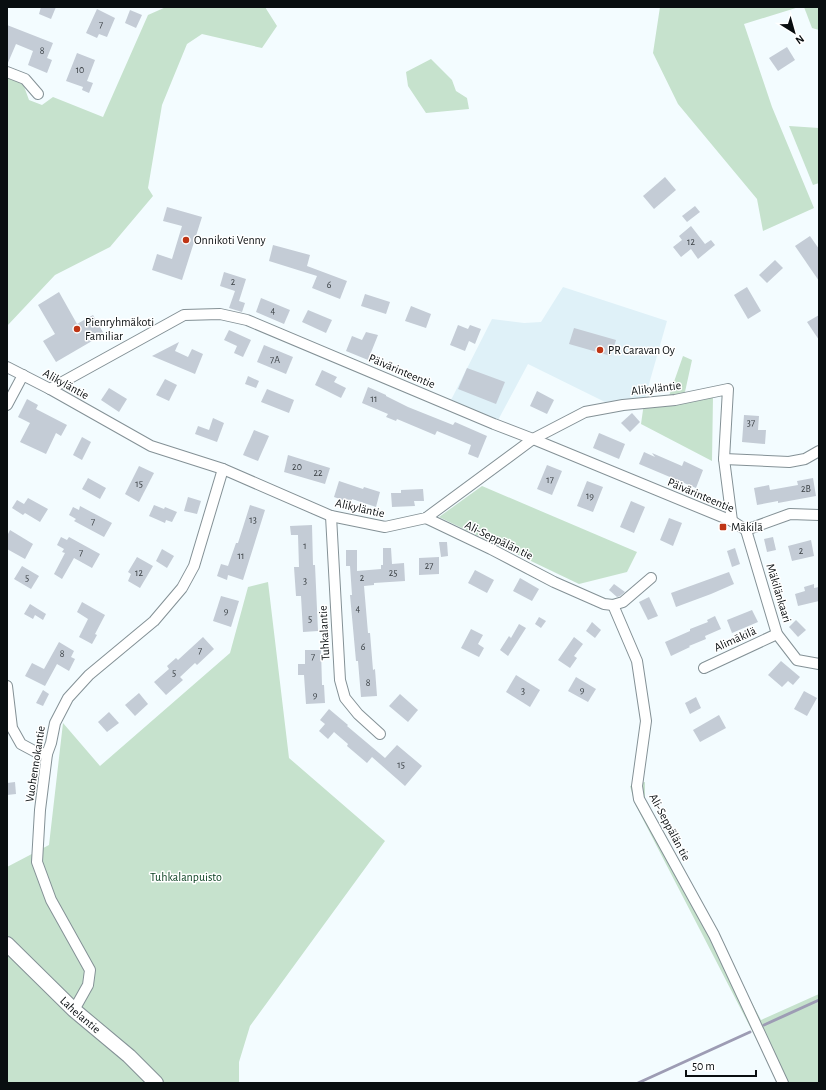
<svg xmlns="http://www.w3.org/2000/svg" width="826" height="1090" viewBox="0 0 826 1090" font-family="'Alegreya Sans',sans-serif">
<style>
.built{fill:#dff1f8}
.green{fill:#c6e2cd}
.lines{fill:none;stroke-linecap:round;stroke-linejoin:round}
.stream{stroke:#9d9cb4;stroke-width:3}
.building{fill:#c4ccd6}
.street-casing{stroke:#849196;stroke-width:12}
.secondary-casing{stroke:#849196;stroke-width:16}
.street{stroke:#fff;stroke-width:10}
.secondary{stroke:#fff;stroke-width:14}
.poi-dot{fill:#bf3515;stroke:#fff;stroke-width:1.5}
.labels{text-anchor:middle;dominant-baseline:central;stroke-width:3;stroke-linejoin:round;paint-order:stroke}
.number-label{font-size:10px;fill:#383e42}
.poi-label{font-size:12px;fill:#090e10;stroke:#fff;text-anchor:start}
.street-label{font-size:12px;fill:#090e10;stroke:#fff}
.park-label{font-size:12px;fill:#0c4122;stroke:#fff}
</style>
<rect width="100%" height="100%" fill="#f3fcff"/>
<!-- built -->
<polygon class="built" points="563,287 667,321 645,398 605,402 528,364 497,422 450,402 492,319 524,323 541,322"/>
<!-- green -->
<g class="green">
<polygon points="166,7 265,7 277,26 262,48 202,34 187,44 162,105 148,188 153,196 110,247 55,275 7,326 7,77 22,81 29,100 42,105 53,97 103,117 148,15"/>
<polygon points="660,7 799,7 744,24 772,107 814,208 763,231 757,199 678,104 653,53"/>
<polygon points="804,7 819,7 819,30 812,28"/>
<polygon points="431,59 452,80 456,91 467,98 469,109 426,113 408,86 406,72"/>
<polygon points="789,126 819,128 819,183 813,185"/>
<polygon points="683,356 692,360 683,401 713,396 712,461 641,424 644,403 669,396"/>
<polygon points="482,486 637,552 627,572 579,584 439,517"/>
<polygon points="268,582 289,758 385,841 250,1026 239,1062 239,1083 7,1083 7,867 49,845 63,723 100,766 230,653 248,587"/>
<polygon points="645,782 645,801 761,1020 819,994 819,1083 779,1083 635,804 630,786"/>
</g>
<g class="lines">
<!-- stream -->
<g class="stream">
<polyline points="764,1025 819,1000"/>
<polyline points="638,1083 750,1032"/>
</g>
</g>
<!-- building -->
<g class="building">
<polygon points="41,7 56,7 51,19 39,14"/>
<polygon points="97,9 115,18 107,37 99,34 97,38 86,33"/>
<polygon points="130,10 142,15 136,28 125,23"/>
<polygon points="7,25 53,43 47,58 52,60 47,73 28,65 33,51 16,44 7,65"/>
<polygon points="787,47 795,60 778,71 769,58"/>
<polygon points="77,53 95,60 87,81 93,83 89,93 82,90 83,87 66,81"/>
<polygon points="665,177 676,190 654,209 643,196"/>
<polygon points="695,206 700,212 687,222 682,216"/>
<polygon points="167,207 202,217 182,280 152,270 157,254 172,259 182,226 163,221"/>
<polygon points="691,226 705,244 711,240 715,245 698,259 691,249 681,257 673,247 682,240 679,236"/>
<polygon points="810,236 819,249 819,281 795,246"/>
<polygon points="273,245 310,255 307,266 347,281 340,299 312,288 317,276 269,261"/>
<polygon points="775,260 783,268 767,283 759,275"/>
<polygon points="224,272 246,279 239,301 245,303 242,312 229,308 235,291 220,286"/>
<polygon points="747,287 761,311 748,319 734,295"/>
<polygon points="59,292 77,324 93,315 104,334 56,362 43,341 55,334 38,305"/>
<polygon points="365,294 390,302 386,314 361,306"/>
<polygon points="261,298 290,310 284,324 256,312"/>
<polygon points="411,306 431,314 426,328 405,321"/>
<polygon points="308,310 332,320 326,333 302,322"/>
<polygon points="819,315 819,340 807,322"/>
<polygon points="458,325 468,329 470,325 481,329 475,344 469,341 465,351 450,345"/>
<polygon points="574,328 616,340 611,356 569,344"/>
<polygon points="229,330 251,340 243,357 234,353 237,346 224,340"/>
<polygon points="366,332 378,335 368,360 346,351 352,336 362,340"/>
<polygon points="179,342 175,351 188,357 192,349 203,354 195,374 152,356"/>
<polygon points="264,345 293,357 286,374 257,362"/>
<polygon points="467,368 505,382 496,404 458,389"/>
<polygon points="322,370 337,377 334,382 346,388 341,398 315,385"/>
<polygon points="248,376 259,381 256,388 245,384"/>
<polygon points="165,379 177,385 169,401 156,395"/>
<polygon points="368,387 386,395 386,396 408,407 453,425 455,422 487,436 478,458 468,454 471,445 437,431 435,435 397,419 396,421 386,417 388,414 362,403"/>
<polygon points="109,388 127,399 119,412 101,400"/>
<polygon points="267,389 294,400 289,413 261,402"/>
<polygon points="537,391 554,400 547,414 530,406"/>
<polygon points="27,399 38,405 36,409 67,425 61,436 56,433 46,454 20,442 30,423 18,417"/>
<polygon points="632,413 640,422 630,432 621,423"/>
<polygon points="744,415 759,416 758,430 766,430 765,444 742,442"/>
<polygon points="213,418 224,423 217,442 195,434 198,426 209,430"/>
<polygon points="254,430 269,436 258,461 243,455"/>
<polygon points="599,433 625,444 619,459 593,448"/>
<polygon points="82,437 91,442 82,460 73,455"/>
<polygon points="644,452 655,457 652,453 682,466 684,461 703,470 696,488 639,464"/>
<polygon points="288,455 330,468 325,484 284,472"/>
<polygon points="547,465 562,471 552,495 537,489"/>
<polygon points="139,466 154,473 139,502 125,494"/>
<polygon points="88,478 106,488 100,499 82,489"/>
<polygon points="813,478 816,496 778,503 778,501 757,505 754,488 769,485 770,490 798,485 797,481"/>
<polygon points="339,481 363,489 364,487 380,492 376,507 352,499 351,503 334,497"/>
<polygon points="587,481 603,487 593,512 577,506"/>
<polygon points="423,489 424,501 414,501 415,506 392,507 391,493 401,493 401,490"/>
<polygon points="188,497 201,501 197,514 184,511"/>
<polygon points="28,498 48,509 40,522 25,513 23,515 12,508 17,500 24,504"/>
<polygon points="631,501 645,507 634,533 620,527"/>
<polygon points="154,505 164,509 165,507 177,512 172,522 166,520 165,523 149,516"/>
<polygon points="250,505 265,510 243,580 228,575 227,580 217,576 221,564 228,566 236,543 238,543"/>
<polygon points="80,506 112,523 104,537 74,521 76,519 69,515 73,507 79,510"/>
<polygon points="669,518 682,523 673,546 660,540"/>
<polygon points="312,525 313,565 315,565 318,631 303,632 301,596 296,596 294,567 299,567 298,535 291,535 290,526"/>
<polygon points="10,530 33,544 25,559 7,549 7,536"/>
<polygon points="61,537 67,540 69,537 100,554 92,568 74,558 62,579 54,574 65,553 62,552 64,549 57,545"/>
<polygon points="773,537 776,550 767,552 764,539"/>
<polygon points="811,540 814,556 792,561 788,546"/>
<polygon points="439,542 447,542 448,556 441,557"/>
<polygon points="383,548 391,548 392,564 404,563 405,581 374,583 374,585 364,586 368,633 370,633 373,670 375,669 377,696 361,697 358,661 356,661 350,595 352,595 350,566 346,566 346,550 357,550 357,571 381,569 381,565 383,565"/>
<polygon points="735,548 740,564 732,567 727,551"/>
<polygon points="162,549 174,556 167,568 156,561"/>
<polygon points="137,557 153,566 140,588 128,581 131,574 128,572"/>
<polygon points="439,557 439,574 419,575 419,558"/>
<polygon points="22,566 39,576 31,589 14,579"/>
<polygon points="475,570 494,580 487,593 468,583"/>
<polygon points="729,572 734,584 711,594 676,607 671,593"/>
<polygon points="520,578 539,589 532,601 513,591"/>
<polygon points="614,584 625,592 620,596 617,597 609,590"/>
<polygon points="814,584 814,588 819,587 819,601 798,606 795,594 805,591 804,587"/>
<polygon points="221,596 239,601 231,627 213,621"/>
<polygon points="649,597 658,616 648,620 639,602"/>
<polygon points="82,602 105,615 95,634 97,635 92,644 79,637 88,619 77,612"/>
<polygon points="30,604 46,614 43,620 35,615 33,619 24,614"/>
<polygon points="752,610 758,622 732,633 727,620"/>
<polygon points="715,616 721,629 705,636 706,639 689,646 690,647 671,656 665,642 690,631 690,629 708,622 707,620"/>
<polygon points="539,617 546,621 541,628 535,624"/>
<polygon points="796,620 806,630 798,637 789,627"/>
<polygon points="592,622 601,630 595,638 586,631"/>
<polygon points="519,624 526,628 508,656 500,650 509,636 511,638"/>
<polygon points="471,629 483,635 478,644 484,648 479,657 461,648"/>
<polygon points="203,637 214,649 197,665 195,663 180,677 183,680 166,695 154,682 169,669 167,666 176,658 178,660"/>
<polygon points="574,637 583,644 574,656 577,658 570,668 558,660"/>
<polygon points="59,642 74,651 71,657 75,659 69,671 57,664 45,686 25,676 32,663 44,669"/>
<polygon points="305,650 321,650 322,685 324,685 325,703 306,704 304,675 298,675 298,664 305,664"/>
<polygon points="781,661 800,677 793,685 788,681 782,687 768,675"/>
<polygon points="516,675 540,690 530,707 506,692"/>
<polygon points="576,677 596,689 588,702 568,691"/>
<polygon points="43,690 49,694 43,706 36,703"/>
<polygon points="804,691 817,698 807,716 794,709"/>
<polygon points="139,693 148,704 135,716 125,705"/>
<polygon points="400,694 418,710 408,722 389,706"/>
<polygon points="696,697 701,708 690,714 685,703"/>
<polygon points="329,709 348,725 347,726 385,758 397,745 422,766 405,786 372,757 367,763 347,746 348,744 334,732 328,739 319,731 325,724 320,720"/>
<polygon points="109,712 119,723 107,732 98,722"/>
<polygon points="719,715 726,728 700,742 693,730"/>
<polygon points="15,782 16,794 7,795 7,783"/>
</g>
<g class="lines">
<defs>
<g id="street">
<polyline points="7,72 25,79 38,94"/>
<polyline points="7,367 50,389 151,446 223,469 331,516 385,527 426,518 533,439 585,412 623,405 675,400 728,389 724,459 732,521"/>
<polyline points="50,389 184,315 220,314 247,320 494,424 533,439 732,521 746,530"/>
<polyline points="7,405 23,375"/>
<polyline points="724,459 789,462 805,459 819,451"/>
<polyline points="331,516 340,680 345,698 358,714 380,734"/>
<polyline points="426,518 491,549 554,582 604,604 613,605 623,602 651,578"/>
<polyline points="746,530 777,634 797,660 819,664"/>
<polyline points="746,530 790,514 819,515"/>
<polyline points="613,605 637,661 646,721 637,786 639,799 714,935 783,1083"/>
<polyline points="704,668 777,634"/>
<polyline points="7,686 12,728 21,744 36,752 47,754"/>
<polyline points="74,1010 88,985 90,970 51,900 37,862 40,810 47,754 51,743 55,723 68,698 89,675 154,621 182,588 194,566 223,469"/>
</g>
<g id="secondary">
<path id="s1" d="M7,944L74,1010L129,1056L156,1083"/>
</g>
</defs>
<!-- street casing -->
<use href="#street" class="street-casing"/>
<!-- secondary casing -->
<use href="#secondary" class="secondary-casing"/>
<!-- street -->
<use href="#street" class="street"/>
<!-- secondary -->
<use href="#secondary" class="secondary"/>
</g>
<!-- markers -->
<g class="poi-dot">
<circle cx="186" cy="240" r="4"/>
<circle cx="77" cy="329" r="4"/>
<circle cx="600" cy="350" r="4"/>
<rect x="719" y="523" width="8" height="8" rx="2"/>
</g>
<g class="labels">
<!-- number labels -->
<g class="number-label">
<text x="101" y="25">7</text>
<text x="42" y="51">8</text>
<text x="80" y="70">10</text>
<text x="691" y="242">12</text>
<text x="233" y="282">2</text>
<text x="329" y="285">6</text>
<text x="273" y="311">4</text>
<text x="275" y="360">7A</text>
<text x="374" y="399">11</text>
<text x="751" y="423">37</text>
<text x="297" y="467">20</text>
<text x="318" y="473">22</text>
<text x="550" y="480">17</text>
<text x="139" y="484">15</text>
<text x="806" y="489">2B</text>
<text x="590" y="496">19</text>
<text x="253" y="520">13</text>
<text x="93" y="522">7</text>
<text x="305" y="546">1</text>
<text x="801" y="551">2</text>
<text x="81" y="553">7</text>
<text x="241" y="556">11</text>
<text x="429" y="566">27</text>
<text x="139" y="573">12</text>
<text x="393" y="573">25</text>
<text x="27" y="578">5</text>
<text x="362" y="578">2</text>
<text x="305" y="581">3</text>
<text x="358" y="609">4</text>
<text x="226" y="611">9</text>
<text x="310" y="619">5</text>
<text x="363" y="647">6</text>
<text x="200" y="651">7</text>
<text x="62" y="654">8</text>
<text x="313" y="657">7</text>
<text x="174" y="673">5</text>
<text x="368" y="683">8</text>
<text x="582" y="690">9</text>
<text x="523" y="691">3</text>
<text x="315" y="695">9</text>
<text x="401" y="765">15</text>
</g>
<!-- poi labels -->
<g class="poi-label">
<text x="194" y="240">Onnikoti Venny</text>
<text x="85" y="322">Pienryhmäkoti<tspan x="85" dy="14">Familiar</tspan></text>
<text x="608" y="350">PR Caravan Oy</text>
<text x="731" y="527">Mäkilä</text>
</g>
<!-- street labels -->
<g class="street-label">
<text transform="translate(402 371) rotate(23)">Päivärinteentie</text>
<text transform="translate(66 384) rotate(29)">Alikyläntie</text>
<text transform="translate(656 388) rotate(-7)">Alikyläntie</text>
<text transform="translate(701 495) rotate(23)">Päivärinteentie</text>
<text transform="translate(360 508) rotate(13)">Alikyläntie</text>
<text transform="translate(499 540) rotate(26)">Ali-Seppälän tie</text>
<text transform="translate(779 593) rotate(73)">Mäkilänkaari</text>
<text transform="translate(324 633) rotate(-93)">Tuhkalantie</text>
<text transform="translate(735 639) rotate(-24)">Alimäkilä</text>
<text transform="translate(35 764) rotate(-81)">Vuohennokantie</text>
<text transform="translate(670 827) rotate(62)">Ali-Seppälän tie</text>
<text stroke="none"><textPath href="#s1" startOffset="102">Lahelantie</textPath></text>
</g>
<!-- park labels -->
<g class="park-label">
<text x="186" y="877">Tuhkalanpuisto</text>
</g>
</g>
<!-- border -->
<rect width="826" height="1090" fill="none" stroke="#090e10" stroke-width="16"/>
<!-- north arrow -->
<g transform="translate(794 32) rotate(143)" stroke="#ffffff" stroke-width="3" paint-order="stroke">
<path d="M0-3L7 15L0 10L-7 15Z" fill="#090e10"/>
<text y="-6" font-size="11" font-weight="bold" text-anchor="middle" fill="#090e10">N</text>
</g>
<!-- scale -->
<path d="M686 1070v6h70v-6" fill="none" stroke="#090e10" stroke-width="2"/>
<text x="692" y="1070" font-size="12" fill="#090e10" stroke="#ffffff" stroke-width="3" paint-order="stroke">50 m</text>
</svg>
